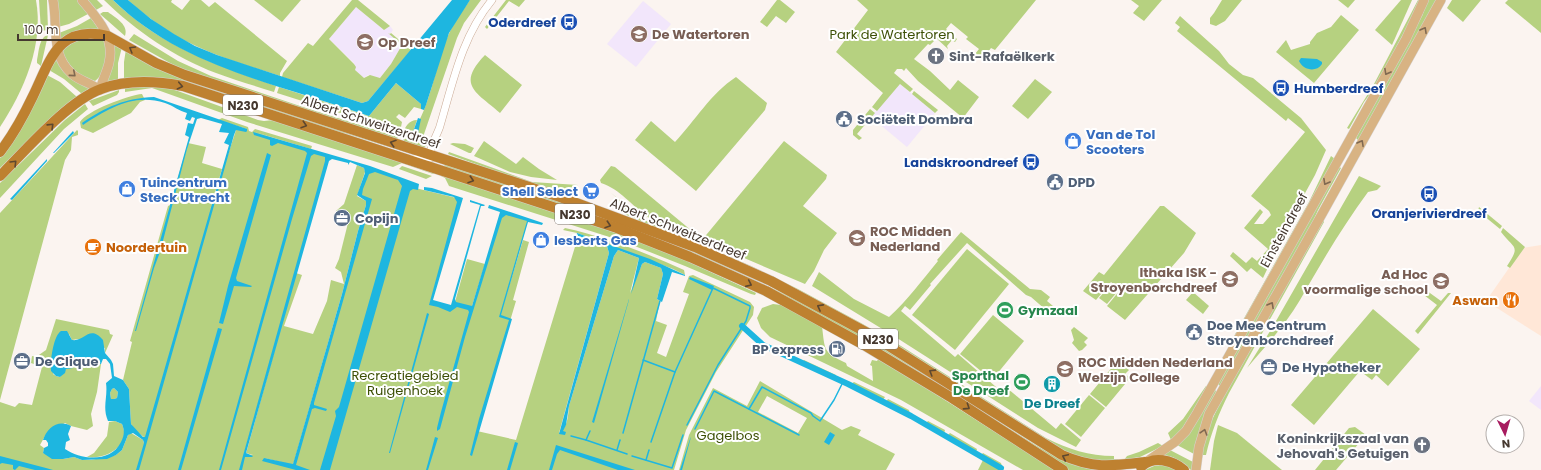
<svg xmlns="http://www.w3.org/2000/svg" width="1541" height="470" viewBox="0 0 1541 470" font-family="Poppins,sans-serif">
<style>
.built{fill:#ffe7d7}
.education{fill:#f2e6fb}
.green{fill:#b6d180;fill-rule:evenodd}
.water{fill:#1eb6e0;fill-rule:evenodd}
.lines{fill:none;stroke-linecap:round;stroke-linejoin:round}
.stream{stroke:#1eb6e0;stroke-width:1.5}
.canal{stroke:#1eb6e0;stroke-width:6}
.minor-casing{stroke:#cbab96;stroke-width:8}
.major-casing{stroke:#d6d3d1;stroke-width:10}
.highway-casing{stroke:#d6d3d1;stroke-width:11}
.minor{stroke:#fff;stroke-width:7}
.major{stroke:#d8b383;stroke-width:9}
.highway{stroke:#be8130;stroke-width:10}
.oneway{stroke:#806951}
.oneway2{stroke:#5d472f}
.labels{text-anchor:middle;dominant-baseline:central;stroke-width:4;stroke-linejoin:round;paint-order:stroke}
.shield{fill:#fff;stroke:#7d746d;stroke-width:1}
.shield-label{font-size:12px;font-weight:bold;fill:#45382f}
.transit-label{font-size:13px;font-weight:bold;fill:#164399;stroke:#fff;text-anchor:end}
.education-label{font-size:13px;font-weight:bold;fill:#785e54;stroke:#fff;text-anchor:start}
.park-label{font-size:13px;fill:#3d5006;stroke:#fff}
.worship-label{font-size:13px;font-weight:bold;fill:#5b616d;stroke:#fff;text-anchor:start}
.service-label{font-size:13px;font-weight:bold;fill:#4e5e75;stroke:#fff;text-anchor:start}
.street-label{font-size:13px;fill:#45382f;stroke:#fff}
.shop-label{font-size:13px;font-weight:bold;fill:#366cbe;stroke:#fff;text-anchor:start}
.food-label{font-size:13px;font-weight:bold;fill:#c56008;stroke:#fff;text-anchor:start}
.leisure-label{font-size:13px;font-weight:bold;fill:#27864d;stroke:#fff;text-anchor:start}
.culture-label{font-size:13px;font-weight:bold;fill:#0d838f;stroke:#fff}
</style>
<rect width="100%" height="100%" fill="#fbf4f0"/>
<!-- built -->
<polygon class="built" points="1541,245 1541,336 1486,301 1523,248"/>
<!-- education -->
<g class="education">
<polygon points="643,1 671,24 636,67 607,44"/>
<polygon points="356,7 384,30 390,26 393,30 390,34 388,33 402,45 391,64 380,78 368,75 364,78 354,70 355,66 354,63 329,39"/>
<polygon points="900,84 935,113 907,147 871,117"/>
<polygon points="1541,386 1541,410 1529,401"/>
</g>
<!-- green -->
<g class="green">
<path d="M0,0H36C44,45 24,90 0,127Z"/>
<polygon points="39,0 47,0 48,30 41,31"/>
<polygon points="57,0 78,0 88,14 69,24 58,27"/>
<polygon points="87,0 97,0 103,6 96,10"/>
<path d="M104,0H113C160,46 216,65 276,86L274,92C255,86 235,80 216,73C174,57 136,31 104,0Z"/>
<path d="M128,0H172L171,2L182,10L190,0H201L209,7L215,2L287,61L280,73V76C252,67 223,59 196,46C171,35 148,18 128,0Z"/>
<polygon points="254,0 301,0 282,22"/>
<polygon points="352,0 358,0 390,26 384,30 356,7 329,39 354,64 356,67 355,70 364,78 370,75 380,78 391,64 402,45 388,33 390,34 391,33 411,50 368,101 362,103 282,77 283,73 308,43 313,46"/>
<path d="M470,0H481L464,23L457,38L423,137L421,138L403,133C405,127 409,120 417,120L413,132C430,105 434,73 445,43C451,27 460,14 470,0Z"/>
<polygon points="506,0 525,0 519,7 509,1 487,29 485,27"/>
<polygon points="777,0 780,0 795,12 786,23 776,16 767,27 760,22"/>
<polygon points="857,0 1036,0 995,50 991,48 982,60 975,54 979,49 966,39 968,37 951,23 946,29 957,39 955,42 952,40 947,46 948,49 935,37 936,39 930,45 928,44 914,59 930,71 950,90 958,80 979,97 963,118 918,81 906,68 904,71 902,69 897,69 894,73 913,89 910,92 900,84 877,111 872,107 883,93 836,52 868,10"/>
<polygon points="1131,0 1162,0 1144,21 1133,13 1139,6"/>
<polygon points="1222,0 1242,0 1225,21 1216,26 1210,24 1210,18 1214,13"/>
<polygon points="1338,0 1355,0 1348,8"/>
<polygon points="1401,0 1412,0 1392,45 1375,30"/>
<polygon points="1418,0 1421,0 1376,86 1364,102 1349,129 1347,128 1374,84"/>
<polygon points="1428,0 1437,0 1359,141 1356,138 1422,16"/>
<polygon points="1452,0 1481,0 1463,22 1447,8"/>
<polygon points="1508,0 1541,0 1541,33 1505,3"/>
<path d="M103,12H108C116,18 129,25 125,36L100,14Z"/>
<polygon points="1341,15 1359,30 1314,83 1276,52 1286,40 1291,50 1310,44 1310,42 1317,33 1331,27"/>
<polygon points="1180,16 1219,51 1229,64 1243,75 1253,78 1301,118 1326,150 1315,175 1293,215 1263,278 1251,268 1247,272 1230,256 1233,252 1246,263 1252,257 1257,261 1268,249 1244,228 1260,209 1263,212 1254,224 1263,224 1271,215 1269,211 1251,196 1305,132 1288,118 1286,121 1177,31 1180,27 1175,23"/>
<polygon points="91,18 98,28 98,29 60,41 59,33 77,26"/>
<polygon points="134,34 178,61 211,76 303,107 398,137 397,140 222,84 177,67 129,40"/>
<path d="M48,35L41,66L37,63V60C39,52 39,37 48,35Z"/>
<path d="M87,37L104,40C107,53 107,72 95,81C79,77 69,67 62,51L72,42Z"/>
<polygon points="113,43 122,47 118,63 118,80 108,81 107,80"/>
<polygon points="126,49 415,154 415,155 344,133 341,134 187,84 124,80 124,62"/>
<path d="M485,55L522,85L500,113C476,92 456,85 485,55Z"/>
<polygon points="57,59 89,88 82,94 64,79 49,70 54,60"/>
<polygon points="47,75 60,82 77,97 41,128 0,168 0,158 10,145"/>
<path d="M736,77L767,103L765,110L696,191L635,140L651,121L675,142C695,121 711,93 736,77Z"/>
<polygon points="1035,79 1052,92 1028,119 1012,106"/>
<polygon points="396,83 421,104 421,109 414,107 405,118 399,114 396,117 402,122 400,132 277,93 279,87 369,116"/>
<polygon points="149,85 175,90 258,120 264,121 273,120 436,173 433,174 402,163 393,167 247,122 152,88 125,92 125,88"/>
<polygon points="119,90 119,92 117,95 93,106 89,101"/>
<polygon points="914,91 938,110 935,113 912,94"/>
<path d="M142,94L145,100L140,102L131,113L93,133L81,128L80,122C86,111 129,95 142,94Z"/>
<polygon points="85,104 88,109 64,129 0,198 0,183 65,120"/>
<polygon points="870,109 875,113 857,134 862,138 859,140 853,135 853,130"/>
<path d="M222,118L248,127L249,131L252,132L255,129L312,146L311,149L254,132L328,156L244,454L253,455L246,453L247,450L296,273L302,275L284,326L313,334L327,301L331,280L344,284L341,272L335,268L339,259L350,215L346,210L338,213L336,211L344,204L357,165L364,168L365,172L357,196L366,201V205L358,231L342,294L293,465L264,458L293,467L370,201L358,195L369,168L390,175L411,187L461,199L432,301L451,307L455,302L467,259L485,264L472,306L473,307L502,212L528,220L507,293L523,240L529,242L513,300L516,301L477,431L516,440L578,237L607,246L609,253L559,433C568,427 568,416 569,406L614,256L618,250L639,258L630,293L642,264L645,262L661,268L663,274L657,299L660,301L656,321L667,325L657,353L666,357L689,294L683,292L689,276L693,275L750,302L754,307L753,315L716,372L686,430L674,470H0V402L15,407L19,403L32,405L42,367L31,363L32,356L36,357L46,350L56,319L109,330L110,334L113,335L105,353V348L78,339L72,340L69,334L53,374L56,376L60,377L66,369L69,368L67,365V361L72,360L91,365L101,364L97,392L91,414L93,426L87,430L71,426L65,423L45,436L40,445L44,448L43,453L63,459L74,457L82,460H91L116,455L122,450L128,435L131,433L143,440V443L145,438L135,430L131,424L129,389L123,380L132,342L130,341L168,206L170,205L188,143L206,147L202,163L222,169L210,210L237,127L247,129L218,120Z"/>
<polygon points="77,130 78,131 78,135 72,137 71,150 65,160 0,400 0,213"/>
<polygon points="403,138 427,145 423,148 404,141"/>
<polygon points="484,141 516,164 523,157 539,169 557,180 531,177 510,172 474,156"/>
<polygon points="784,141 827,175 826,179 803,206 837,233 824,250 814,271 805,284 702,240"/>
<polygon points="453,143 465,144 474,148 471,153 469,153 450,144"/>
<polygon points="449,152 532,182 578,185 569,189 560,191 560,192 528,183 448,154"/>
<polygon points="1331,156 1335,159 1245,323 1233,338 1309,202"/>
<path d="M445,163C522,189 599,214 674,244C736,269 795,299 853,330C923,368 987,417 1056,457L1081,467L1095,470H1068L749,282L444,168Z"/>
<polygon points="402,166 432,176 426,179 399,169"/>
<path d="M611,166L615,167L692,231L688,234C675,229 660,225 648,217C632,206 620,189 601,183L600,180Z"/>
<polygon points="1338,166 1341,168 1318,210 1308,233 1220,386 1218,384"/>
<polygon points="442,174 594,225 672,254 756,293 755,295 751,294 685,266 622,241 449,186 445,178 441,176"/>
<path d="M1359,176L1381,186L1377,190L1368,192C1343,226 1321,263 1300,300C1286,324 1265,347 1247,368L1272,328Z"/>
<path d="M610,192L644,220L751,266L798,289L861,323L901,346L1046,438C1068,449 1089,456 1114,456V459H1118L1119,462L1104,463L1064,452L890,344L641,222C634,216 620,215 615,207L618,208L617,198Z"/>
<polygon points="1160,206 1164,206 1196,233 1184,253 1125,320 1107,306 1120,290 1111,282 1096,300 1083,291 1099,272 1104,275"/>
<polygon points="1479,207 1502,226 1500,229 1478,211"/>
<path d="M1322,218L1324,222L1229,393C1219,413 1211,433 1206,455H1201L1209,426L1222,399Z"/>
<path d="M565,228C606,237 646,253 684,270L685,275L673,269L577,233L563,230Z"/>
<path d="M1503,228L1525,247L1510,268L1507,266C1521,245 1514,249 1501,232Z"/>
<path d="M961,232L1030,289L1041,290L1050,297L1047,301L1059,311L1054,317L1031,297L1026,295L967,243L930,284L931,285L910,310L905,306L901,311L955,357L958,354L1003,393L1007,388L1056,429L1061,423L1081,440L1076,447L1038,428L897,338L812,286L819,272L854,299L889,317C908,300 922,280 938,261L937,260Z"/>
<polygon points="967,249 1009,284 955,350 912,315"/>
<polygon points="1110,285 1118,291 1107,304 1099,298"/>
<polygon points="1423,288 1441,301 1448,293 1451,293 1418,334 1415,331 1437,305 1420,292"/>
<polygon points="1193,292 1209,306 1203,314 1186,300"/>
<path d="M773,304L781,305L822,326C825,351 823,352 846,363L847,366L873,381L872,366L870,365L872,360L877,361L879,358L1055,470H1023L901,400L770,337L761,328L757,318L762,308Z"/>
<polygon points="1373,309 1420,349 1388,386 1376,375 1372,380 1360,371 1314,425 1291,405"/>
<polygon points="993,315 1024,341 992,380 960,354"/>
<polygon points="1074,327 1088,338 1084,342 1087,345 1082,350 1079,351 1072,343 1074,340 1071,330"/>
<polygon points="1114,358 1129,370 1125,374 1130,378 1106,407 1090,394 1114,365 1111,362"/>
<polygon points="804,360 836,375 835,377 802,362"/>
<path d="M760,381L842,430L851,426L861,430L858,435L895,454L886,470H679L689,435L713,388L747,406ZM767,396L807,418L798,433L758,412Z"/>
<polygon points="854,382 885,397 883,400 851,384"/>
<polygon points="1206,386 1208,387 1182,429 1171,440 1168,433 1183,419"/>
<polygon points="114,388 118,392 117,398 114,399 111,399 110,393 112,389"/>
<polygon points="1215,389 1216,392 1194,454 1177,445"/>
<polygon points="1089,395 1105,408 1081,437 1065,424"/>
<polygon points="888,399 909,410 910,414 886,402"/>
<path d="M115,421L122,424C132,446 105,460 87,457L94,453L107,436L109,422Z"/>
<polygon points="928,421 945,430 944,434 926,423"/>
<polygon points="1218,425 1237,433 1282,470 1210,470 1214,441"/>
<polygon points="1355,427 1366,435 1336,470 1315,470 1349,428"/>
<polygon points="950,433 977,449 976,452 949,437 948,435"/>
<polygon points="1158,443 1163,446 1140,457 1124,460 1127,456 1139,452"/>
<path d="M1170,450L1193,462V470H1191C1182,462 1176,457 1164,455Z"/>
<polygon points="983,453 1001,463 1002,466 981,455"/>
<polygon points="984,458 1004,470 978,470"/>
<polygon points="1160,465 1167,466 1176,470 1145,470 1154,466"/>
</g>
<!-- water -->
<g class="water">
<path d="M113,0H128L151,19L174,34L195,46L217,55L362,103L368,101L452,0H470L449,33L426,105L424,110L421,109V104L396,83L369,116C339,106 309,96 279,87C217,67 160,46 113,0Z"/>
<path d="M1301,58L1317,59L1322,62V64C1316,73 1303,70 1299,61Z"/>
<path d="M154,97L247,129V131L246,132L236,130L234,135L139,470H136L144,443L143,440L133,433L128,435L122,450L116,455L107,459L82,460L74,457L63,459H52L43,453L44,448L48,446V443L46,440H43C47,428 58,419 71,426L68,434L70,440L66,442L65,449C81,460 111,463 121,442C124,436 125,431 122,424L115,421H108C102,407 108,397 106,383L112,378L110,364L106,359H103L101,364L91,365L72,360L67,361V365L73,366V368L66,369L65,373L60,377L56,376L51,371C50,363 53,336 61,331C63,331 65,331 67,331L72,340C85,342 89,324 103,340L105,353L111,360L113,364L114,376L123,380L129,389L131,424L143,437H145L229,145L224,143L229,133L219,132L222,124L201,118L197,119L187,149L160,252L154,268L136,331H135L189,137L185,135L188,123L193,124L195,118L192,117L190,121L185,119L187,113C179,111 174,106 165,103C134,93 109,108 83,125L82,123C106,107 125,98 154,97ZM114,388L118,392L117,398L114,399H111L110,393L112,389Z"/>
<polygon points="418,118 421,119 418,133 416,134 413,132"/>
<polygon points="73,131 74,133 54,153 53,153"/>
<polygon points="253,132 370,166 419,184 418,190 413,189 410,191 330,470 320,470 336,416 335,411 339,407 402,186 398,180 375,172 369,174 363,189 362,195 372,199 314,403 314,405 327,409 326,411 315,408 312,409 296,465 310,470 296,470 262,461 264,458 293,464 342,294 358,231 366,205 366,201 357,195 365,173 364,168 350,162 348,165 348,163 332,159 329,161 248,446 246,453 253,456 252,457 245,457 242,470 239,470 325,161 325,157 314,154 311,156 292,219 221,470 219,470 307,153 305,151 278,143 272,146 270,145 270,140 254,135"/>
<polygon points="267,153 271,155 236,278 237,281 252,286 251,287 234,286 223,324 219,323 228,286"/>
<polygon points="47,159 47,161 12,200 10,199"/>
<polygon points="424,187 432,188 463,198 433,300 451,305 480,205 470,202 470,200 485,205 484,206 481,206 455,299 456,302 472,306 500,212 488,208 489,205 543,223 542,225 528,222 501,315 512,319 472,456 470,455 479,419 509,320 499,317 527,221 506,215 502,218 465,337 440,429 437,431 437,428 441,412 469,312 468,310 457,307 450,312 438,307 429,305 457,202 454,197 424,190"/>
<polygon points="577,233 650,259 685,275 685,276 672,272 662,302 657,299 663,274 661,268 645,262 642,264 631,294 639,258 618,250 614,256 569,406 566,425 563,431 566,432 565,435 559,434 609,253 607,246 576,237"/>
<polygon points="690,277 714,286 712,290 689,279"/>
<polygon points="629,299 629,300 594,423 592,422"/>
<polygon points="427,313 429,314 390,453 389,453"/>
<polygon points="218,328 222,329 181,470 178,470"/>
<polygon points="830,432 835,435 829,445 824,442"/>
<polygon points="435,437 438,438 428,470 426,470"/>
<polygon points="691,437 682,470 680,470 690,439"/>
<polygon points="515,442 518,443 510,470 507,470"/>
<polygon points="556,445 635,470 618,470 560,450 557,454 552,470 549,470"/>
<polygon points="0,456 46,468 53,470 35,470 19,466 15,470 13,469 13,465 2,463 0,464"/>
</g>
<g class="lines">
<!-- stream -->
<g class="stream">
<polyline points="643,360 675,372"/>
<polyline points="749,409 762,387 811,413 813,416 820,421 834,400 843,382"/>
<polyline points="695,429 714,391 799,435"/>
<polyline points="623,433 660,301"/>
<polyline points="571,436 586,440 590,431"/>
<polyline points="586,440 627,454"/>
<polyline points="651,442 675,372 713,288 750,306 750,308 746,321 718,365 687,425"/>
<polyline points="617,450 620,440"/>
<polyline points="632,456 672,468 683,435"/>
<polyline points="646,460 649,450"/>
</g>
<!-- canal -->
<polyline class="canal" points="742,326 763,345 848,384 911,416 1001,468"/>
<defs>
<g id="minor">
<path d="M431,158C428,148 437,136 440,126C453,82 462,36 492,0"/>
<path d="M411,159C419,158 426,159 434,156"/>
</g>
<g id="major">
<path d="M53,0C58,26 50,55 72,74C80,81 91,83 100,90C102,81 107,72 109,63C115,37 98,19 82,0"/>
<polyline points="1149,460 1175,442 1186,431 1197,413 1406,39 1424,0"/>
<polyline points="1196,470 1199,447 1209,414 1322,214 1441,0"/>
</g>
<g id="highway">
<path d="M0,152C13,135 24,115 33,96C50,61 58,24 108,36L156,63L185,75L560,197L695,247L771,281L873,336L1062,455C1094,469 1112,466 1145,462"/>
<path d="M0,176C26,150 68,101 101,89C128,79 156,81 183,86L617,228L690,257L766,291L864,345L952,398L1063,470"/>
<path d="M1141,467C1153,455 1172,460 1184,470"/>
</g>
</defs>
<!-- minor casing -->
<use href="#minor" class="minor-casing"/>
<!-- major casing -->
<use href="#major" class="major-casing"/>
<!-- highway casing -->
<use href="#highway" class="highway-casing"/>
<!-- minor -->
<use href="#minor" class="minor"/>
<!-- major -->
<use href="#major" class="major"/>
<!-- highway -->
<use href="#highway" class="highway"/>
</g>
<!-- one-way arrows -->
<defs><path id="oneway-chevron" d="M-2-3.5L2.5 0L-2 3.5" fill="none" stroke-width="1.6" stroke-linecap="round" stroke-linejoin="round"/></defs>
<g class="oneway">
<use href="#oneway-chevron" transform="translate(1424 30) rotate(-61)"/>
<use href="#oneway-chevron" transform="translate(1387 72) rotate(119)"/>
<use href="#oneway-chevron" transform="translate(73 74) rotate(40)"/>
<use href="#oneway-chevron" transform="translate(1361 143) rotate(-61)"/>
<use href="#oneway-chevron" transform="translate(1326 182) rotate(119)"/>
<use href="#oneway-chevron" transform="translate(1271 305) rotate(-61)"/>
<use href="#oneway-chevron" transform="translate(1204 432) rotate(-73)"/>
</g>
<g class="oneway2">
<use href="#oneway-chevron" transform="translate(132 49) rotate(-149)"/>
<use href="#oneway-chevron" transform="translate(180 86) rotate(12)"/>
<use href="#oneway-chevron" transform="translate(304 125) rotate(18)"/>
<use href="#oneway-chevron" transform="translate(51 126) rotate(-44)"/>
<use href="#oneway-chevron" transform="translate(393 143) rotate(-162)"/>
<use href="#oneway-chevron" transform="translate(14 163) rotate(-45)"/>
<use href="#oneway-chevron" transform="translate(471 180) rotate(18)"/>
<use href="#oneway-chevron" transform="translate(608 225) rotate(18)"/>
<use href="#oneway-chevron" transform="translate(749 284) rotate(24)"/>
<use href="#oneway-chevron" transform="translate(820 307) rotate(-152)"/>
<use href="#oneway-chevron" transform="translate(932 372) rotate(-148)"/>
<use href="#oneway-chevron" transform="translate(967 407) rotate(33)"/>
<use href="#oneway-chevron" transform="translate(1065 457) rotate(-155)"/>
</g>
<!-- icons -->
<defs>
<symbol id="bus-disc" viewBox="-11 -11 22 22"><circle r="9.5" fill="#1a4fb4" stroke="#fff"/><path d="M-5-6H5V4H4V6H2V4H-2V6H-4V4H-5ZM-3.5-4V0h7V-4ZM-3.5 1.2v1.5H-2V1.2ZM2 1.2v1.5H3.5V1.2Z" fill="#fff"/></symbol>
<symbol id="school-disc" viewBox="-11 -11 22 22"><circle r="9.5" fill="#8d6e63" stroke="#fff"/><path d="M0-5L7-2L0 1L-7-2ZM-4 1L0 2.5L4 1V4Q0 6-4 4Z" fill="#fff"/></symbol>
<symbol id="church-disc" viewBox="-11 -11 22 22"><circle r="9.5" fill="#6b7280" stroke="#fff"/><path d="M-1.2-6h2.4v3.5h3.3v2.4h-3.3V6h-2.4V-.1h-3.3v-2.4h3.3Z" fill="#fff"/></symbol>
<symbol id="civic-disc" viewBox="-11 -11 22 22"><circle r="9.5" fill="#5c6f8a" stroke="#fff"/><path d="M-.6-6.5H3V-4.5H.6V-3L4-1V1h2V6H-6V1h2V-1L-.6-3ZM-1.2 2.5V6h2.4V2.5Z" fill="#fff"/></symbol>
<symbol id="shop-disc" viewBox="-11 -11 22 22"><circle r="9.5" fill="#3f7fe0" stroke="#fff"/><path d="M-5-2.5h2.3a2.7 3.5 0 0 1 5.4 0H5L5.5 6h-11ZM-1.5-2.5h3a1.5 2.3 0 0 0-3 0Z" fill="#fff"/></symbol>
<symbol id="supermarket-disc" viewBox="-11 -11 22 22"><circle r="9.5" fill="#3f7fe0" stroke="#fff"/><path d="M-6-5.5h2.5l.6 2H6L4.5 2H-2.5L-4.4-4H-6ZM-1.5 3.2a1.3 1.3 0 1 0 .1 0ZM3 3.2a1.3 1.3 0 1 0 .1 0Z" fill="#fff"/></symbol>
<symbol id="office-disc" viewBox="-11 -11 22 22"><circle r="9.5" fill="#5c6f8a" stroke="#fff"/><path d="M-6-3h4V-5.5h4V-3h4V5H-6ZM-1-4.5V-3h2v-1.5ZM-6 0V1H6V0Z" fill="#fff"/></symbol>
<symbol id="university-disc" viewBox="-11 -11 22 22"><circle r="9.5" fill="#8d6e63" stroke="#fff"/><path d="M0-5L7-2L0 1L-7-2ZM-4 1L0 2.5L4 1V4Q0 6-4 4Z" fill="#fff"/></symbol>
<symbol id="cafe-disc" viewBox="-11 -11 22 22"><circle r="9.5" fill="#e8710a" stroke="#fff"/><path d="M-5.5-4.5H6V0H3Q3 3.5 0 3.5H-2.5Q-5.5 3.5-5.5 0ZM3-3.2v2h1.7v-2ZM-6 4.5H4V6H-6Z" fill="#fff"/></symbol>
<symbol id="restaurant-disc" viewBox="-11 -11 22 22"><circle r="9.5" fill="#e8710a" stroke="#fff"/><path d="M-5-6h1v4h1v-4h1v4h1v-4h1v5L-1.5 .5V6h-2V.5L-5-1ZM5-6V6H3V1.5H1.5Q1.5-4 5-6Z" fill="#fff"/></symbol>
<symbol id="stadium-disc" viewBox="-11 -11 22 22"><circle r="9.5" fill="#2e9e5b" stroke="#fff"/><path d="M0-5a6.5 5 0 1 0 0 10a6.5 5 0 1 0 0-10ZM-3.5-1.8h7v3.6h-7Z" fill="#fff"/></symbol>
<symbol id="fuel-disc" viewBox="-11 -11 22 22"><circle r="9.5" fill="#5c6f8a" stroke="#fff"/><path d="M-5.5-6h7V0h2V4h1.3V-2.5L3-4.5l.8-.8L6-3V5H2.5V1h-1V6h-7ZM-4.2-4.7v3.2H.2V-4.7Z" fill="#fff"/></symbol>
<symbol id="building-disc" viewBox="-11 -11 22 22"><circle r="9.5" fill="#0f9aa8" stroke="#fff"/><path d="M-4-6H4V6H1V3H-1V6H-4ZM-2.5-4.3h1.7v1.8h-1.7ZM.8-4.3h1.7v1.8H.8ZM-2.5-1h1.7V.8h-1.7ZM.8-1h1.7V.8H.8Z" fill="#fff"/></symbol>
</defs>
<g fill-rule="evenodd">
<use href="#bus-disc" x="559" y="12" width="20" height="20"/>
<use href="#school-disc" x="629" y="24" width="20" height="20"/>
<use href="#school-disc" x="355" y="32" width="20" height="20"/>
<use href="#church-disc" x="926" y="46" width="20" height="20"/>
<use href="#bus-disc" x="1271" y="78" width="20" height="20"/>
<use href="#civic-disc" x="834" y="109" width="20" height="20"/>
<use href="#shop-disc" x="1063" y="131" width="20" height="20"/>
<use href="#bus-disc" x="1021" y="152" width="20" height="20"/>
<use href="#civic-disc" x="1045" y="172" width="20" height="20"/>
<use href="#shop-disc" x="117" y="179" width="20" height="20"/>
<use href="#supermarket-disc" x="581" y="181" width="20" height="20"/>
<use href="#bus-disc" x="1419" y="184" width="20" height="20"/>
<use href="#office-disc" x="332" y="208" width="20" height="20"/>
<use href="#university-disc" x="847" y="228" width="20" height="20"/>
<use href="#shop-disc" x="531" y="230" width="20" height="20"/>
<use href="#cafe-disc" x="83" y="237" width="20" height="20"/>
<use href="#school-disc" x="1220" y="269" width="20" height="20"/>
<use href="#school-disc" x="1431" y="271" width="20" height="20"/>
<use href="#restaurant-disc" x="1501" y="290" width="20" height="20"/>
<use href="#stadium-disc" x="995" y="300" width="20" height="20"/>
<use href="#civic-disc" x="1184" y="322" width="20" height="20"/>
<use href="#fuel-disc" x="827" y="339" width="20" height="20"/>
<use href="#office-disc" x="12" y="351" width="20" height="20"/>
<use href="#office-disc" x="1259" y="357" width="20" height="20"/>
<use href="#university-disc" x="1055" y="359" width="20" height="20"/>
<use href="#stadium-disc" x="1012" y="372" width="20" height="20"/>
<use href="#building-disc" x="1042" y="374" width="20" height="20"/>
<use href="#church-disc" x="1412" y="435" width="20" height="20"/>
</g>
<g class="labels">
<!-- shield labels -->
<g class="shield">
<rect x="223" y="95" width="40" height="20" rx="3"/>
<rect x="555" y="204" width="40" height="20" rx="3"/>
<rect x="858" y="329" width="40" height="20" rx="3"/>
</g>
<g class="shield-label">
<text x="243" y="105">N230</text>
<text x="575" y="214">N230</text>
<text x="878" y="339">N230</text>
</g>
<!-- transit labels -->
<g class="transit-label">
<text x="556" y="22">Oderdreef</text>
<text x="1294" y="88" text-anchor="start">Humberdreef</text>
<text x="1018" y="162">Landskroondreef</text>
<text x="1429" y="213" text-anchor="middle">Oranjerivierdreef</text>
</g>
<!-- education labels -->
<g class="education-label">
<text x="652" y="34">De Watertoren</text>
<text x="378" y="42">Op Dreef</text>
<text x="870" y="231">ROC Midden<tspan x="870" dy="15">Nederland</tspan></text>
<text x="1217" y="272" text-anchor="end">Ithaka ISK -<tspan x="1217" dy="15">Stroyenborchdreef</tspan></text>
<text x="1428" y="274" text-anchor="end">Ad Hoc<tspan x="1428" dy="15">voormalige school</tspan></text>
<text x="1078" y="362">ROC Midden Nederland<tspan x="1078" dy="15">Welzijn College</tspan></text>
</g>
<!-- park labels -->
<g class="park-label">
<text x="892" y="34">Park de Watertoren</text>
<text x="405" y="375">Recreatiegebied<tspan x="405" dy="15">Ruigenhoek</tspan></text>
<text x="728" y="435">Gagelbos</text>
</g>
<!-- worship labels -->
<g class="worship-label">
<text x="949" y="56">Sint-Rafaëlkerk</text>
<text x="1409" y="438" text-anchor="end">Koninkrijkszaal van<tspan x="1409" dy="15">Jehovah's Getuigen</tspan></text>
</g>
<!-- service labels -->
<g class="service-label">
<text x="857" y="119">Sociëteit Dombra</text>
<text x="1068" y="182">DPD</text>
<text x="355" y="218">Copijn</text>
<text x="1207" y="325">Doe Mee Centrum<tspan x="1207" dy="15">Stroyenborchdreef</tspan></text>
<text x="824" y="349" text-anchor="end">BP express</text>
<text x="35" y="361">De Clique</text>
<text x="1282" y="367">De Hypotheker</text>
</g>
<!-- street labels -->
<g class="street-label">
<text transform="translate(371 122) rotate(18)">Albert Schweitzerdreef</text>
<text transform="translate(678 229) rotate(22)">Albert Schweitzerdreef</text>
<text transform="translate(1284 230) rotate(-61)">Einsteindreef</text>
</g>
<!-- shop labels -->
<g class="shop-label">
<text x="1086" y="134">Van de Tol<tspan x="1086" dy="15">Scooters</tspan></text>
<text x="140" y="182">Tuincentrum<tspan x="140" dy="15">Steck Utrecht</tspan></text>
<text x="578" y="191" text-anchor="end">Shell Select</text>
<text x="554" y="240">Iesberts Gas</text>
</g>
<!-- food labels -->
<g class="food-label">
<text x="106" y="247">Noordertuin</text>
<text x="1498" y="300" text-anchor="end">Aswan</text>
</g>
<!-- leisure labels -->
<g class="leisure-label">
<text x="1018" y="310">Gymzaal</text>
<text x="1009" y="375" text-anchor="end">Sporthal<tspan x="1009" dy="15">De Dreef</tspan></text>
</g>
<!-- culture labels -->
<g class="culture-label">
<text x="1052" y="403">De Dreef</text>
</g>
</g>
<!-- north arrow -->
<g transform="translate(1505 434) rotate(175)"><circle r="19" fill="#ffffff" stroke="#b5afac"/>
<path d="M0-3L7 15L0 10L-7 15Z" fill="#a71b5f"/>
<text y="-6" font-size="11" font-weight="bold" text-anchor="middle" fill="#45382f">N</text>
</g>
<!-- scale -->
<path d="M18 34v6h86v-6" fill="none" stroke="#45382f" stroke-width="2"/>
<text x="24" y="34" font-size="12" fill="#45382f" stroke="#ffffff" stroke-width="3" paint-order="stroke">100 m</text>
</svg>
